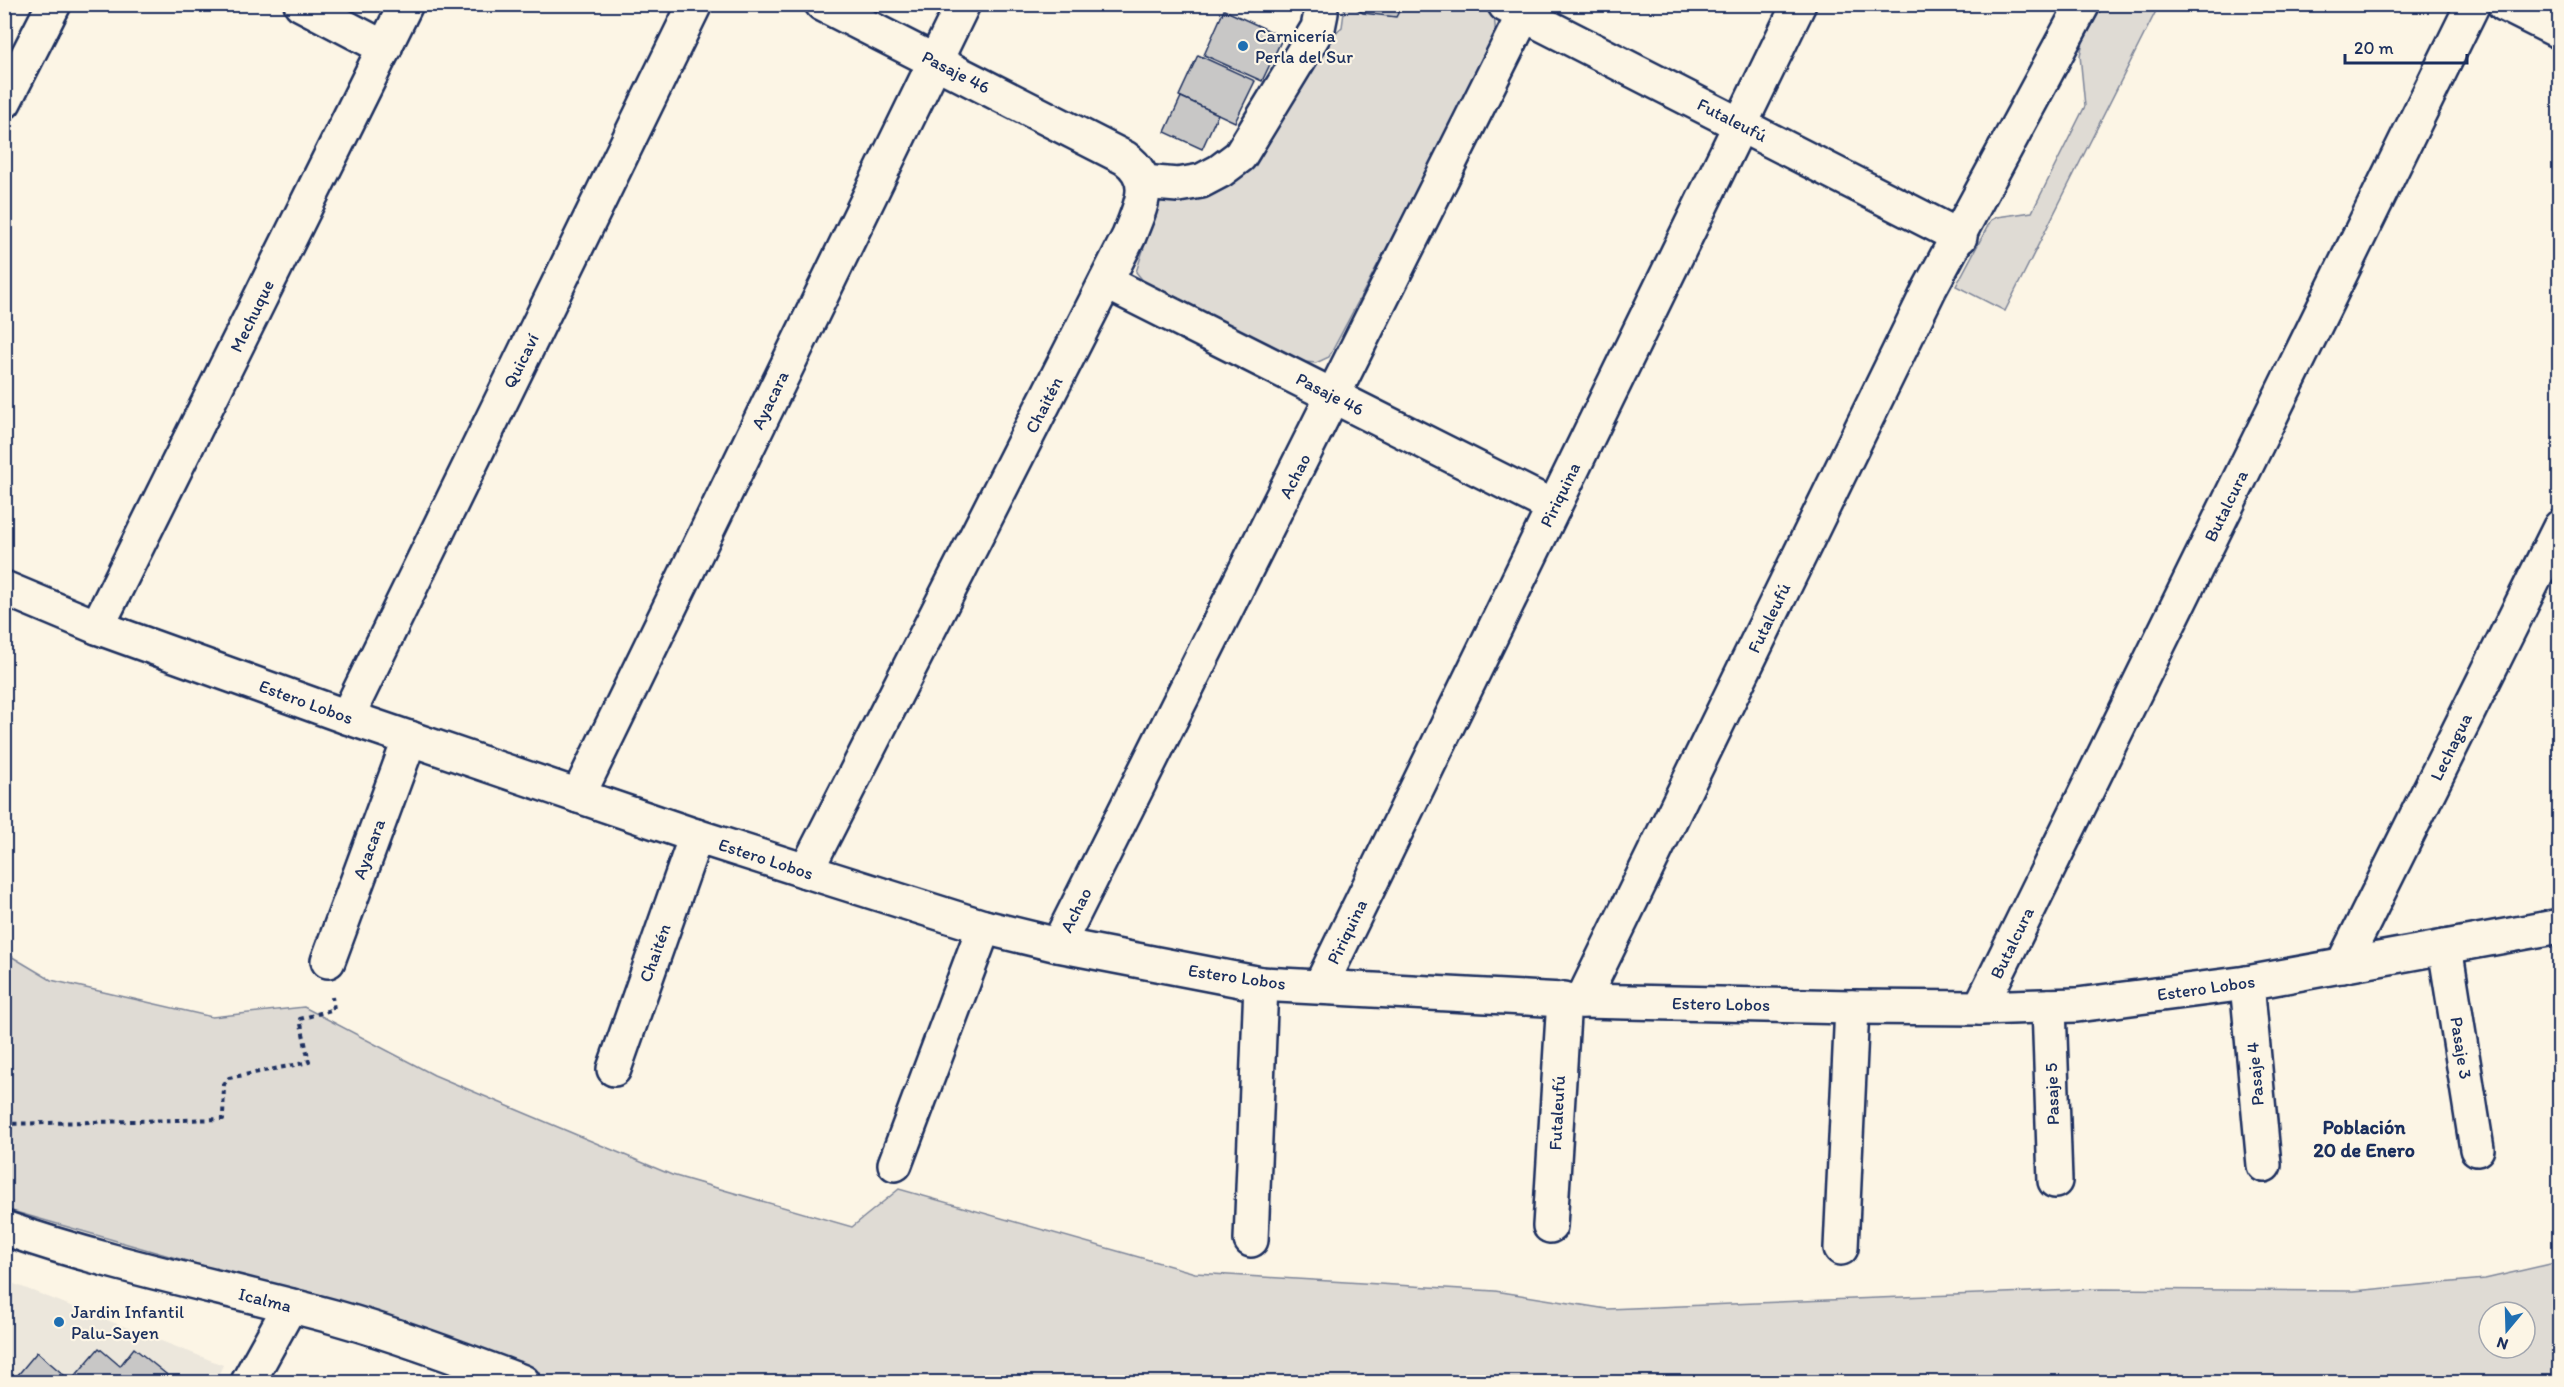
<svg xmlns="http://www.w3.org/2000/svg" width="2564" height="1387" viewBox="0 0 2564 1387" font-family="Itim,sans-serif">
<style>
.built{fill:#ece7dc}
.green{fill:#dfdbd4;stroke:#7d8599;stroke-width:1.5;fill-rule:evenodd}
.building{fill:#c8c7c6;stroke:#1b2f5e;stroke-width:1.5}
.lines{fill:none;stroke-linecap:round;stroke-linejoin:round}
.minor-casing{stroke:#1b2f5e;stroke-width:38}
.path{stroke:#1b2f5e;stroke-width:4;stroke-dasharray:4.5 4.5;stroke-linecap:butt}
.minor{stroke:#fcf5e5;stroke-width:33}
.poi-dot{fill:#1f6fb2;stroke:#fcf5e5;stroke-width:2}
.labels{text-anchor:middle;dominant-baseline:central;stroke-width:4.5;stroke-linejoin:round;paint-order:stroke}
.poi-label{font-size:18px;fill:#1b2f5e;stroke:#fcf5e5;text-anchor:start}
.street-label{font-size:18px;fill:#1b2f5e;stroke:#fcf5e5}
.neighbourhood-label{font-size:20px;font-weight:bold;fill:#1b2f5e;stroke:#fcf5e5}
</style>
<rect width="100%" height="100%" fill="#fcf5e5"/>
<filter id="ink" filterUnits="userSpaceOnUse"><feTurbulence type="fractalNoise" baseFrequency=".0167" numOctaves="2"/><feDisplacementMap in="SourceGraphic" scale="12" xChannelSelector="R" yChannelSelector="G"/><feConvolveMatrix kernelMatrix="1 2 1 2 8 2 1 2 1" color-interpolation-filters="sRGB"/></filter>
<g filter="url(#ink)">
<!-- built -->
<polygon class="built" points="4,1280 223,1365 215,1382 5,1382"/>
<!-- green -->
<g class="green">
<path d="M1486,4C1499,16 1496,34 1491,49L1329,357L1316,363L1305,362L1144,282L1136,272L1159,201L1182,199L1244,172L1263,151L1325,42L1342,27L1345,5Z"/>
<polygon points="2103,5 2159,5 2005,311 1956,286 1991,220 1997,217 2032,212 2085,106 2080,55 2083,42"/>
<path d="M4,952L51,980L212,1017L304,1007L434,1075L672,1175L852,1227L899,1189L1195,1273L1495,1291L1607,1309L2100,1289L2354,1291L2485,1279L2559,1262V1382H559L393,1320L5,1209ZM2489,1312H2525V1348H2489Z"/>
</g>
<!-- building -->
<g class="building">
<polygon points="1358,4 1403,4 1396,17 1363,13 1356,8"/>
<polygon points="1224,10 1283,37 1262,81 1204,55"/>
<polygon points="1198,55 1255,81 1235,122 1179,96"/>
<polygon points="1181,97 1218,114 1202,149 1165,132"/>
<polygon points="99,1348 120,1366 134,1348 171,1378 167,1382 12,1382 37,1352 71,1381"/>
</g>
<g class="lines">
<defs>
<g id="minor">
<polyline points="301,4 385,48"/>
<polyline points="2504,4 2560,32"/>
<polyline points="1505,5 1960,237"/>
<polyline points="4,102 54,4"/>
<polyline points="1143,182 1178,185 1201,181 1220,171 1240,156 1318,28 1321,13 1320,4"/>
<polyline points="1106,282 1554,507"/>
<polyline points="4,588 97,627 347,717 696,836 806,871 984,927 1058,945 1261,984 1582,1001 1852,1007 1980,1008 2077,1005 2247,983 2560,926"/>
<polyline points="97,627 406,4"/>
<polyline points="347,717 695,4"/>
<polyline points="578,796 963,4"/>
<path d="M806,871L1129,236C1140,207 1156,180 1125,158L822,4"/>
<polyline points="1058,945 1529,4"/>
<polyline points="2445,947 2477,1149"/>
<polyline points="328,961 410,738"/>
<polyline points="2342,966 2560,527"/>
<polyline points="2247,983 2264,1165"/>
<polyline points="1321,985 1799,4"/>
<polyline points="1582,1001 1930,288 2083,4"/>
<polyline points="2049,1006 2055,1181"/>
<polyline points="1980,1008 2473,4"/>
<polyline points="614,1069 696,836"/>
<polyline points="895,1164 984,927"/>
<polyline points="1550,1226 1564,999"/>
<path d="M4,1228C112,1266 224,1287 334,1317C398,1335 461,1359 523,1382"/>
<polyline points="1251,1240 1261,984"/>
<polyline points="1841,1248 1852,1007"/>
<polyline points="248,1382 290,1306"/>
</g>
</defs>
<!-- minor casing -->
<use href="#minor" class="minor-casing"/>
<!-- path -->
<polyline class="path" points="4,1124 223,1119 224,1084 229,1078 309,1062 300,1019 334,1009 332,997"/>
<!-- minor -->
<use href="#minor" class="minor"/>
</g>
</g>
<!-- markers -->
<g class="poi-dot">
<circle cx="1243" cy="46" r="6"/>
<circle cx="59" cy="1322" r="6"/>
</g>
<g class="labels">
<!-- poi labels -->
<g class="poi-label">
<text x="1255" y="36">Carnicería<tspan x="1255" dy="21">Perla del Sur</tspan></text>
<text x="71" y="1312">Jardin Infantil<tspan x="71" dy="21">Palu-Sayen</tspan></text>
</g>
<!-- street labels -->
<g class="street-label">
<text transform="translate(956 72) rotate(27)">Pasaje 46</text>
<text transform="translate(1732 120) rotate(27)">Futaleufú</text>
<text transform="translate(252 316) rotate(-64)">Mechuque</text>
<text transform="translate(521 361) rotate(-64)">Quicaví</text>
<text transform="translate(1330 394) rotate(27)">Pasaje 46</text>
<text transform="translate(770 400) rotate(-64)">Ayacara</text>
<text transform="translate(1044 405) rotate(-63)">Chaitén</text>
<text transform="translate(1295 476) rotate(-63)">Achao</text>
<text transform="translate(1560 495) rotate(-64)">Piriquina</text>
<text transform="translate(2226 506) rotate(-64)">Butalcura</text>
<text transform="translate(1769 618) rotate(-64)">Futaleufú</text>
<text transform="translate(306 702) rotate(20)">Estero Lobos</text>
<text transform="translate(2451 747) rotate(-64)">Lechagua</text>
<text transform="translate(369 849) rotate(-70)">Ayacara</text>
<text transform="translate(766 859) rotate(18)">Estero Lobos</text>
<text transform="translate(1076 910) rotate(-63)">Achao</text>
<text transform="translate(1347 932) rotate(-64)">Piriquina</text>
<text transform="translate(2012 943) rotate(-64)">Butalcura</text>
<text transform="translate(655 953) rotate(-70)">Chaitén</text>
<text transform="translate(1237 977) rotate(8)">Estero Lobos</text>
<text transform="translate(2206 988) rotate(-8)">Estero Lobos</text>
<text transform="translate(1721 1004) rotate(1)">Estero Lobos</text>
<text transform="translate(2461 1048) rotate(81)">Pasaje 3</text>
<text transform="translate(2255 1074) rotate(-95)">Pasaje 4</text>
<text transform="translate(2052 1094) rotate(-92)">Pasaje 5</text>
<text transform="translate(1557 1113) rotate(-87)">Futaleufú</text>
<text transform="translate(265 1300) rotate(14)">Icalma</text>
</g>
<!-- neighbourhood labels -->
<g class="neighbourhood-label">
<text x="2364" y="1127">Población<tspan x="2364" dy="23">20 de Enero</tspan></text>
</g>
</g>
<!-- margin -->
<rect width="2564" height="1387" fill="none" stroke="#fcf5e5" stroke-width="24"/>
<rect x="12" y="12" width="2540" height="1363" fill="none" stroke="#1b2f5e" stroke-width="2" filter="url(#ink)"/>
<!-- north arrow -->
<g transform="translate(2507 1330) rotate(199)"><circle r="28" fill="#fcf5e5" stroke="#a2a6af" stroke-width="1.5"/>
<path d="M0-4.5L10 22L0 15L-10 22Z" fill="#1f6fb2"/>
<text y="-9" font-size="16" font-weight="bold" text-anchor="middle" fill="#1b2f5e">N</text>
</g>
<!-- scale -->
<path d="M2345 54v9h122v-9" fill="none" stroke="#1b2f5e" stroke-width="3"/>
<text x="2354" y="54" font-size="18" fill="#1b2f5e" stroke="#fcf5e5" stroke-width="4.5" paint-order="stroke">20 m</text>
</svg>
